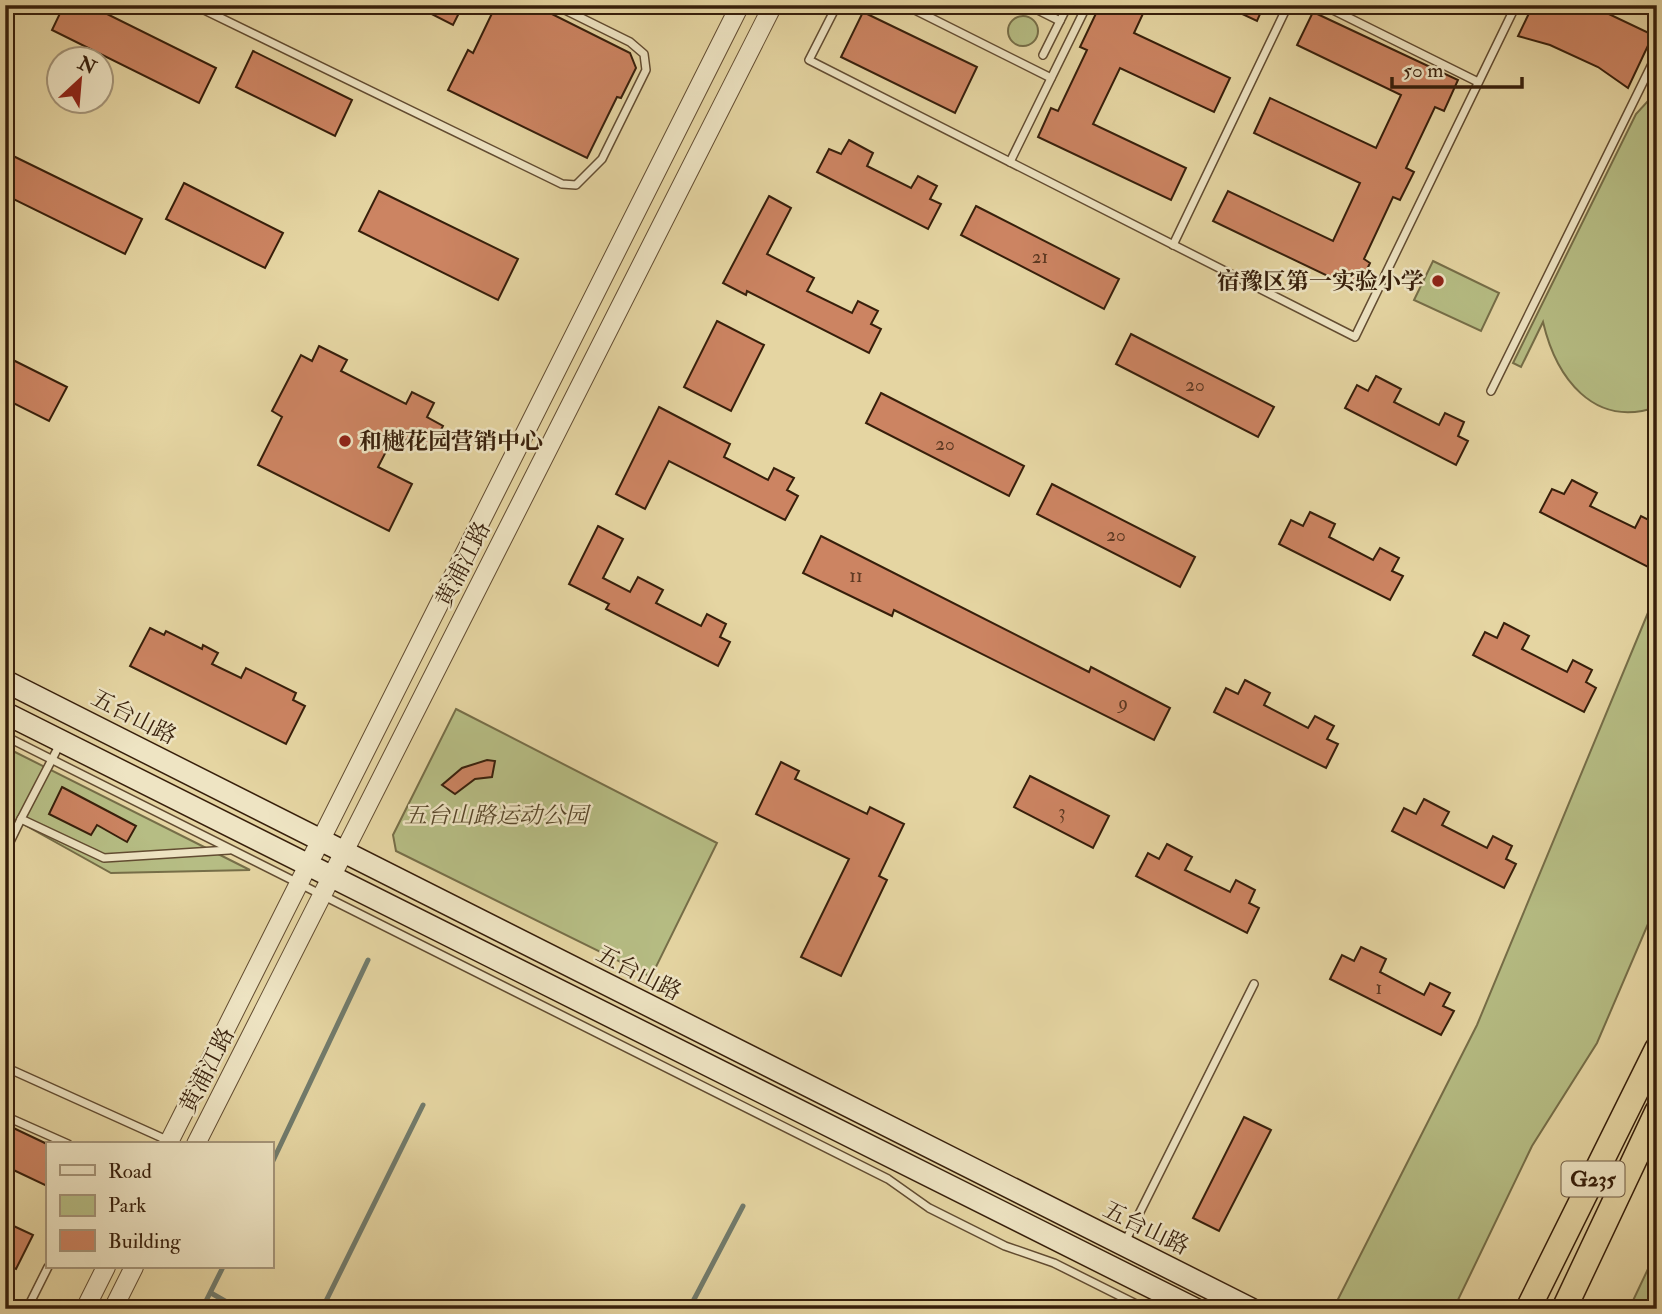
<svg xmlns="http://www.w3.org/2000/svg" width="1662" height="1314" viewBox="0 0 1662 1314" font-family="'IM FELL Double Pica','Noto Serif SC',serif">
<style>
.green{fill:#b6bd84;stroke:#766e48;stroke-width:2}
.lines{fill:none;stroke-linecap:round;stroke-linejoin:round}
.stream{stroke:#717b6c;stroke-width:5}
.building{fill:#cc8462;stroke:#371f0b;stroke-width:2}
.service-casing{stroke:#624c31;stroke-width:10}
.tertiary-casing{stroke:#624c31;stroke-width:20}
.secondary-casing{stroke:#371f0b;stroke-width:24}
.trunk-casing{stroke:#371f0b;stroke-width:27}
.service{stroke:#eee4c3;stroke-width:7}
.tertiary{stroke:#eee4c3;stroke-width:18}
.secondary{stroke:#eee4c3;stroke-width:21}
.trunk{stroke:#e5d5a2;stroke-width:24}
.poi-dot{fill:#8f2418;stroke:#eee4c3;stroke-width:2.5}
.labels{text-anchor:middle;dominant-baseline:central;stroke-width:5;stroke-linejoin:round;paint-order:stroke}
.number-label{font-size:19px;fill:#5c3821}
.shield{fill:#eee4c3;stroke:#6e5a42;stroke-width:2}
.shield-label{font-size:21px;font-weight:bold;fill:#371f0b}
.poi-label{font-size:23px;font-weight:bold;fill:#371f0b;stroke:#eee4c3;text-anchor:end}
.street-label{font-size:23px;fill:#371f0b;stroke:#eee4c3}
.park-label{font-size:23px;font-style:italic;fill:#574629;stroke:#eee4c3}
</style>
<rect width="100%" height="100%" fill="#e5d5a2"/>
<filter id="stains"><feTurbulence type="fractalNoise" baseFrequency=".00286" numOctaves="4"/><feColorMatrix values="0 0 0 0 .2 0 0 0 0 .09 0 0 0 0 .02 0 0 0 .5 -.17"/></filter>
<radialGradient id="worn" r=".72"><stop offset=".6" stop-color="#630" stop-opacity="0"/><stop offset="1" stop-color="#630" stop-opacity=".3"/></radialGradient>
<!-- green -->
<g class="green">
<circle cx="1023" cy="31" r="15"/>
<path d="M1657,91V407C1593,429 1556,377 1543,322L1521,367L1513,363L1636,114Z"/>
<polygon points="1433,261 1499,293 1481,331 1414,300"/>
<polygon points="1657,591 1657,903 1597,1043 1532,1146 1458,1300 1449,1309 1333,1309 1477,1025"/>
<polygon points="456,709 717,843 651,977 396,851 393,835"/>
<polygon points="5,747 250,870 111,873 5,814"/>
<polygon points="1657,1250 1657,1309 1629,1309"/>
</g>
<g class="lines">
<!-- stream -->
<g class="stream">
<polyline points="271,1165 368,960"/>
<polyline points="211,1293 239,1309"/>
<polyline points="202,1309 223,1267"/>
<polyline points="322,1309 423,1105"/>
<polyline points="689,1309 743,1206"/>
</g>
</g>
<!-- building -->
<g class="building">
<polygon points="64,5 89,5 216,68 199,103 52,30"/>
<polygon points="414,5 463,5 453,25"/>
<polygon points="496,5 534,5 630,53 636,68 621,98 617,97 587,158 448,90 468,50 473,53"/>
<polygon points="1100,5 1147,5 1134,33 1230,78 1214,112 1120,68 1093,124 1186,168 1171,200 1038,137 1051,108 1058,111 1087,50 1080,47"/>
<polygon points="1223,5 1264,5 1257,21"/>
<polygon points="1533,5 1590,5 1653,35 1628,88 1598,67 1550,45 1518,36"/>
<polygon points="863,12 977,67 955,113 841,57"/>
<polygon points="1313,12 1458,80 1444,111 1435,107 1406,168 1414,172 1400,200 1393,197 1364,259 1370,263 1357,290 1213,221 1228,191 1333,241 1360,183 1254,133 1270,98 1376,148 1401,95 1297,45"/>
<polygon points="253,51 352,100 335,136 236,87"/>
<polygon points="849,140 873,153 867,166 911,188 918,176 937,186 930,199 941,204 928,229 817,172 829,149 841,154"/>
<polygon points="5,152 142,219 125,254 5,195"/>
<polygon points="184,183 283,233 265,268 166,219"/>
<polygon points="379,191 518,259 498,300 359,231"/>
<polygon points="769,196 791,208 767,254 814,278 807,291 852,313 858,301 878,311 871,324 881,329 869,353 747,291 746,295 723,283"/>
<polygon points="976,206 1119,279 1104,309 961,235"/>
<polygon points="717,321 764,345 731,411 684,387"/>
<polygon points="1131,334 1274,407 1258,437 1116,364"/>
<polygon points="319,346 347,360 341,371 406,404 412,392 434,403 427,417 443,426 430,452 395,434 378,467 412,484 389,531 258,465 282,417 272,411 301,355 312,361"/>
<polygon points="5,356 67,387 49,421 5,399"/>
<polygon points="1376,376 1401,389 1394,402 1439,425 1445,413 1464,422 1458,436 1468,441 1456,465 1345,408 1357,385 1368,391"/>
<polygon points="881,393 1024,466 1009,496 866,423"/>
<polygon points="659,407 730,444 724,457 768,480 774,468 794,478 787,490 798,496 785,520 669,461 645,509 616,494"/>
<polygon points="1572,480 1597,493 1590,506 1635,528 1641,516 1657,524 1657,559 1652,569 1540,512 1552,489 1564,494"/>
<polygon points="1052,484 1195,557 1180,587 1037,514"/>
<polygon points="1310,512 1335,524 1329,537 1373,560 1380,548 1399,558 1392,571 1403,576 1390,600 1279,544 1291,520 1303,526"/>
<polygon points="598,526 623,539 603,578 630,592 638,577 663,590 656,603 701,626 707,614 726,624 720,637 730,642 718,666 606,609 609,604 569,584"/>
<polygon points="821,536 1089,672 1091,667 1170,708 1154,740 894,610 892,616 803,573"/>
<polygon points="1504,623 1529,636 1522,649 1567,672 1573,660 1592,670 1586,682 1596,688 1584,712 1473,655 1485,632 1497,638"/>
<polygon points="150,628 164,635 166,631 202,649 203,645 218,653 212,664 241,678 246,668 296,693 293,700 305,706 286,744 130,666"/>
<polygon points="1245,680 1270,693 1264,705 1308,728 1315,716 1334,726 1327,739 1338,744 1326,768 1214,712 1226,688 1238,694"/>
<polygon points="487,760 495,761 492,777 475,779 455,794 442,785 462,768"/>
<polygon points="781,762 799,771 795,779 867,814 870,807 904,824 879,876 887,880 841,976 801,957 849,859 756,814"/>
<polygon points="1030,776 1109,816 1093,848 1014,807"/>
<polygon points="62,787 136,826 127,842 97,825 91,835 49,814"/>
<polygon points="1424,799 1449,812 1442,825 1487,848 1493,836 1512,846 1506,859 1516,864 1504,888 1392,831 1404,808 1416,814"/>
<polygon points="1167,844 1192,857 1185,870 1230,892 1236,880 1255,890 1249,903 1259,908 1247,933 1136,876 1148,853 1159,859"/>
<polygon points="1361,947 1386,959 1380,972 1424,995 1430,983 1450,993 1443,1006 1454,1011 1441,1035 1330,979 1342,955 1354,961"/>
<polygon points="1244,1117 1271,1130 1219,1231 1193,1218"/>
<polygon points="5,1124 47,1144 47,1186 5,1166"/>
<polygon points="5,1222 33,1235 16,1269 5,1264"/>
</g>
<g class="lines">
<defs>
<g id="service">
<polyline points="194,5 562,184 576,185 602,159 646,70 644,54 630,42 555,5"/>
<polyline points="837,5 809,60 1355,337 1516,5"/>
<polyline points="905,5 1051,78"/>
<polyline points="1028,5 1060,21"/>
<polyline points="1323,5 1478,82"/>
<polyline points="1650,5 1657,9"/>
<polyline points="1043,55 1068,5"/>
<polyline points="1010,162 1087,5"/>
<polyline points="1173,245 1288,5"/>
<polyline points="1491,391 1657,54"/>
<polyline points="5,736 888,1179 929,1208 1005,1246 1054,1263 1146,1309"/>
<polyline points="61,742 21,819 104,858 229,850"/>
<polyline points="5,852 21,819"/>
<polyline points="5,1067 169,1141"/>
<polyline points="5,1116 68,1144"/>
<polyline points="1125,1242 1254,984"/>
<polyline points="27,1309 48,1267"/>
</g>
<g id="tertiary">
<polyline points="168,1144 740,5"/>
<polyline points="196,1144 773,5"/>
<polyline points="85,1309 106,1267"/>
<polyline points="113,1309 134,1267"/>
</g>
<g id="secondary">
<polyline points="5,681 1251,1309"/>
<polyline points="5,713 1195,1309"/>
</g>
<g id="trunk">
<polyline points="1528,1309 1657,1049"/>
<polyline points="1564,1309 1657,1112"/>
</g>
</defs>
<!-- service casing -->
<use href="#service" class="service-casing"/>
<!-- tertiary casing -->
<use href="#tertiary" class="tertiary-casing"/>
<!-- secondary casing -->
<use href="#secondary" class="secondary-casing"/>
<!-- trunk casing -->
<use href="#trunk" class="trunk-casing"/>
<!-- service -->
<use href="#service" class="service"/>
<!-- tertiary -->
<use href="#tertiary" class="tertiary"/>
<!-- secondary -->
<use href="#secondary" class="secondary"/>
<!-- trunk -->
<use href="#trunk" class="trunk"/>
</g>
<!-- markers -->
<g class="poi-dot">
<circle cx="1438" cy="281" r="7"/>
<circle cx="345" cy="441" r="7"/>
</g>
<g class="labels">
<!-- number labels -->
<g class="number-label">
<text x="1040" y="257">21</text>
<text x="1195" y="385">20</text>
<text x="945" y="444">20</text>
<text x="1116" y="535">20</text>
<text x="856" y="576">11</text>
<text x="1123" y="703">9</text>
<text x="1062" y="812">3</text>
<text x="1379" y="988">1</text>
</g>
<!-- shield labels -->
<rect class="shield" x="1561.5" y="1161.5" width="63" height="35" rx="5"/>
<g class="shield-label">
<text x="1593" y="1179">G235</text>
</g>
<!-- poi labels -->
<g class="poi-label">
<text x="1424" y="281">宿豫区第一实验小学</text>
<text x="359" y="441" text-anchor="start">和樾花园营销中心</text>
</g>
<!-- street labels -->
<g class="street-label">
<text transform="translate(463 564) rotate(-63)">黄浦江路</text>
<text transform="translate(134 717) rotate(27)">五台山路</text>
<text transform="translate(639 973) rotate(27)">五台山路</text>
<text transform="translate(207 1070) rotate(-63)">黄浦江路</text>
<text transform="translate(1146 1228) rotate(26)">五台山路</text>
</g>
<!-- park labels -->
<g class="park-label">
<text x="496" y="815">五台山路运动公园</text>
</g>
</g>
<!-- margin -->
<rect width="1662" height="1314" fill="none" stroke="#e5d5a2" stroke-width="28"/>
<rect x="7" y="7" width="1648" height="1300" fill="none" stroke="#371f0b" stroke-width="3.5"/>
<rect x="14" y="14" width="1634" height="1286" fill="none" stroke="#371f0b" stroke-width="2"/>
<!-- legend -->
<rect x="46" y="1142" width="228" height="126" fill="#eee4c3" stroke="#a59579" stroke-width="2"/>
<rect x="60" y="1165" width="35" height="10" fill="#eee4c3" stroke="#a59579" stroke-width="2"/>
<text x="108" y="1178" font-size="21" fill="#371f0b">Road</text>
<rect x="60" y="1195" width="35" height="21" fill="#b6bd84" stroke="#a59579" stroke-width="2"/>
<text x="108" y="1212" font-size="21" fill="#371f0b">Park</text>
<rect x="60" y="1230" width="35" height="21" fill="#cc8462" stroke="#a59579" stroke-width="2"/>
<text x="108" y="1248" font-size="21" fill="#371f0b">Building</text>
<!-- north arrow -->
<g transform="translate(80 80) rotate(26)"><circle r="33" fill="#eee4c3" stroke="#a59579" stroke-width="2"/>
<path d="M0-5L12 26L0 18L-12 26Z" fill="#8f2418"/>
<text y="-10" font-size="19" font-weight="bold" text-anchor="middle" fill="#371f0b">N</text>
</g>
<!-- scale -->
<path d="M1392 77v10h130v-10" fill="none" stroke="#371f0b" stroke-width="3.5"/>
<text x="1403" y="77" font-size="21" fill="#371f0b" stroke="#eee4c3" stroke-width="5" paint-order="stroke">50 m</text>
<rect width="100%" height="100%" filter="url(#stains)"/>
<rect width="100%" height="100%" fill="url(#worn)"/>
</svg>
